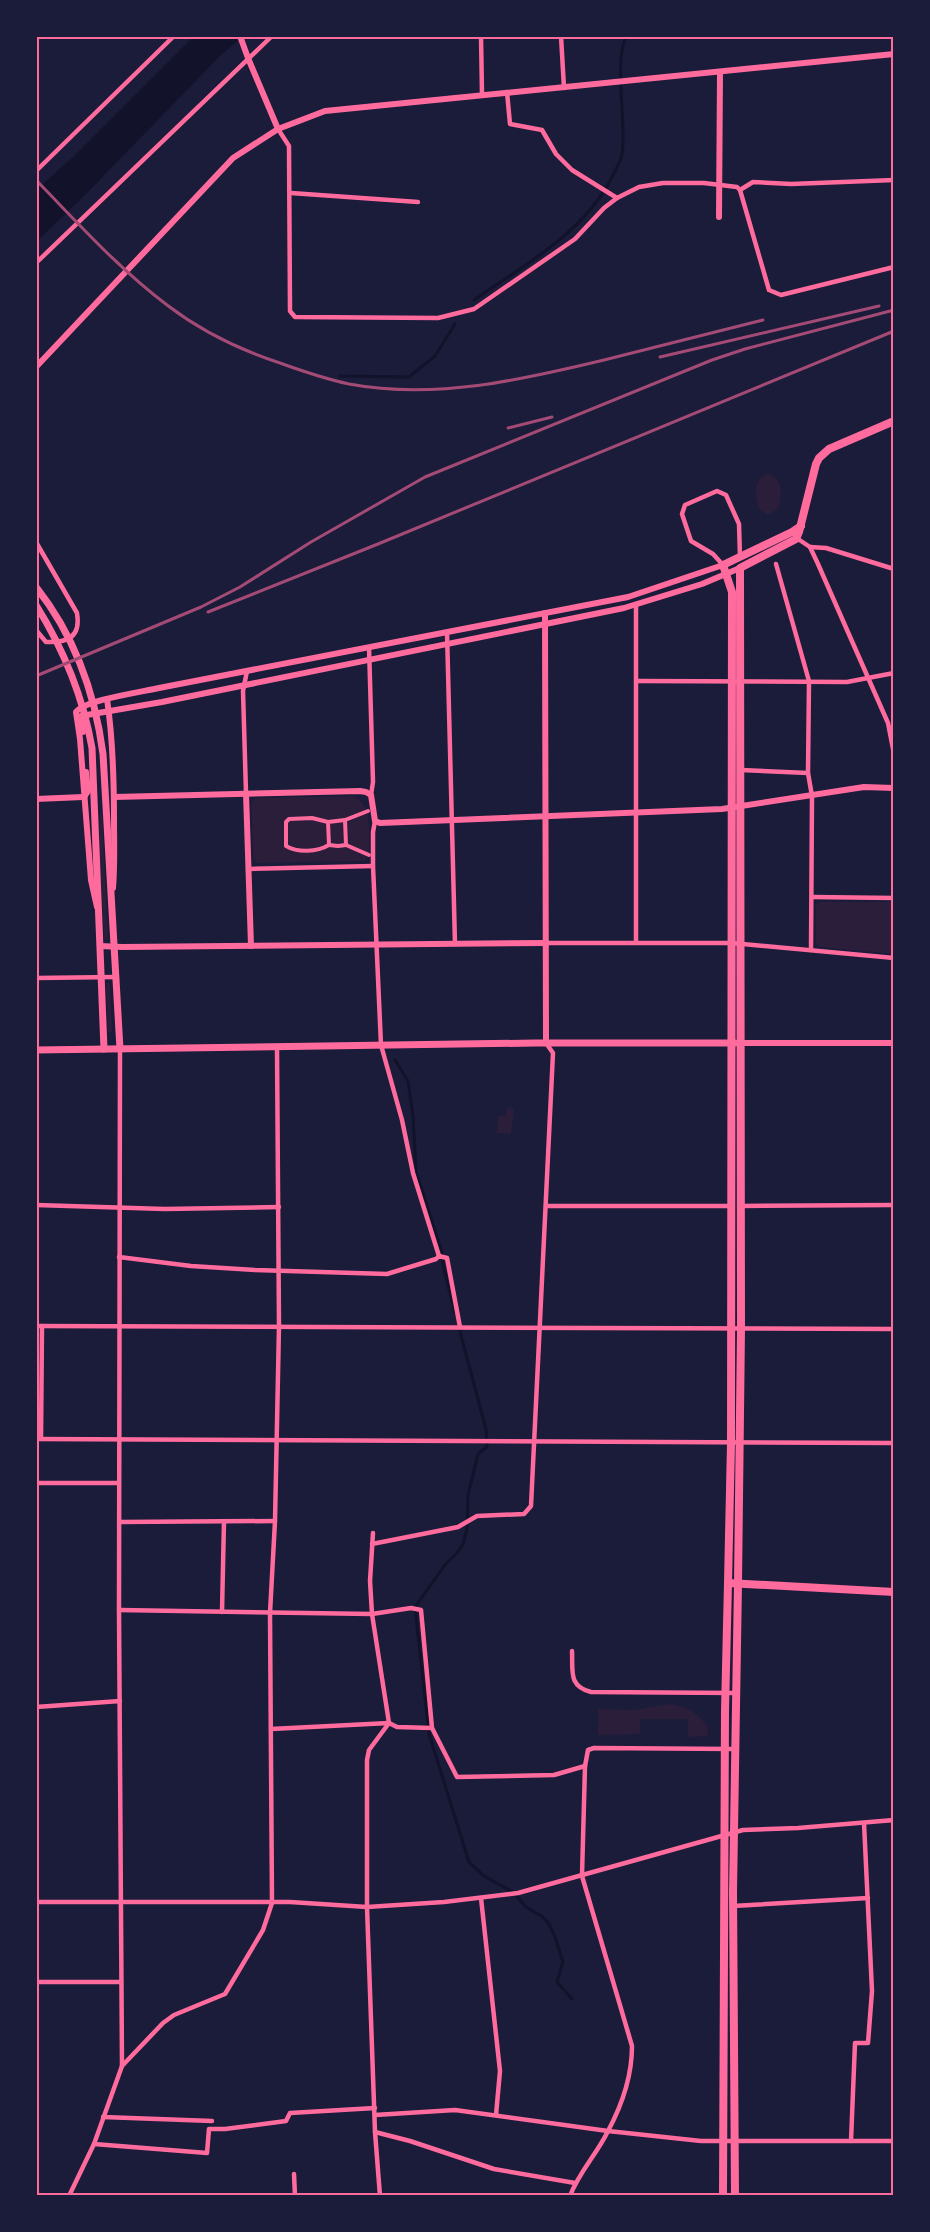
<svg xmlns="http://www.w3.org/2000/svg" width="930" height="2232" viewBox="0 0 930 2232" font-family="'Fira Sans Condensed',sans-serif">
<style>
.green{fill:#2a1e3b}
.water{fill:#12122b}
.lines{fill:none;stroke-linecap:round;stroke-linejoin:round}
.stream{stroke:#12122b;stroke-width:3}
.pedestrian{stroke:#ff6b9d;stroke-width:4}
.minor{stroke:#ff6b9d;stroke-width:4.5}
.tertiary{stroke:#ff6b9d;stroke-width:6}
.secondary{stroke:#ff6b9d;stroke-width:7}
.primary{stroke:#ff6b9d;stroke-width:8}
.trunk{stroke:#ff6b9d;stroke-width:8}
.rail{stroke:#a44b75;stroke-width:3}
.neatline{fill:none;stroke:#ff6b9d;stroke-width:2}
</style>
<rect width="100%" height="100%" fill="#1b1b3a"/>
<!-- green -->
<g class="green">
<path d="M769,474C783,479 783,496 778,509L768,515L760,510C754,497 752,478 769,474Z"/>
<path d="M352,796C375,804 368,837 369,856L364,861L256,863L253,857L251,803L255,798Z"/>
<polygon points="100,813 102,813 108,939 106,940 104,938 100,863"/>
<polygon points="819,902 894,902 894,954 820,947 816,943 816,905"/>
<polygon points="106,982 110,983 112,1031 110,1033 108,1032"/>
<polygon points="507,1108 514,1109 511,1134 497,1133 498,1115 506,1116"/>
<path d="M670,1704C688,1706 697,1713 708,1727L707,1736L688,1737V1719H640V1734L598,1735V1709L634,1710Z"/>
</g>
<!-- water -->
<polygon class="water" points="194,36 243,36 221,55 84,196 36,242 36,190 72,158"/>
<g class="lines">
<!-- stream -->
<g class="stream">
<path d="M474,300C524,265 585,233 613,175C616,169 621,161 622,154C627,128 613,56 627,36"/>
<polyline points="340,376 409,377 435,356 455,324"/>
<polyline points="395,1060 408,1081 413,1116 416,1172 442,1252 443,1265 455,1313"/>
<polyline points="459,1328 486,1429 487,1447 478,1454 468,1495 467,1529 463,1544 458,1552 445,1565 415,1607 429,1734 469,1862 484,1876 513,1892 526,1907 543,1917 549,1924 554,1934 563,1962 557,1982 572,1999"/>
</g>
<!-- pedestrian -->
<g class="pedestrian">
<polyline points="368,811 345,820 346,845 369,855"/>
<polyline points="345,820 328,822 329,845 338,846 346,845"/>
<path d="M328,822L312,818L289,819L286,822V846C298,853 317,852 329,845"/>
</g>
<!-- minor -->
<g class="minor">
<polyline points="481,36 482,94"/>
<polyline points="561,36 564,88"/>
<polyline points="507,92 510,124 542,130 556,154 572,170 617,198"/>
<polyline points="278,129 289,146 290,311 295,317 438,318 474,309 575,239 604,208 617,198 639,187 663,183 704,183 737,187 740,190 769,290 781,295 894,267"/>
<polyline points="36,171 174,36"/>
<polyline points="740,190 753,182 791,184 894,180"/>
<polyline points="291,193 418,202"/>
<polyline points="36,263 272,36"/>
<polyline points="36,390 36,398"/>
<polyline points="795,537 810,547 818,564 888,723 894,754"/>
<path d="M36,542L77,613C81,637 68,643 46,642L36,630"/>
<polyline points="810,547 826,548 894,569"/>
<polyline points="776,564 809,681 808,773 812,796 811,950"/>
<polyline points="723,565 713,554 691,541 682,514 685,505 717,491 726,495 739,524 740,557"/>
<polyline points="447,632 455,944"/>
<polyline points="369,647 373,782 371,795"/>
<polyline points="637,681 847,682 894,673"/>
<polyline points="741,770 808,773"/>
<polyline points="246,793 243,691 247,671"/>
<polyline points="375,821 373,832 373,866 381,1045 402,1120 413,1173 439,1256"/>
<polyline points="248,869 373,866"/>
<polyline points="812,897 894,898"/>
<polyline points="636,942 636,605"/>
<polyline points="547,943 732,943 894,958"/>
<polyline points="36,978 115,977"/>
<polyline points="120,1049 119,1610 122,2066"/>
<polyline points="36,1205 165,1209 279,1207"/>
<polyline points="546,1206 732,1206"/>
<polyline points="741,1206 894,1205"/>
<polyline points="119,1257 191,1266 255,1270 387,1274 436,1259 439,1256 447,1258 460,1327"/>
<polyline points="36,1326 894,1329"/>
<polyline points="36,1439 894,1443"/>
<polyline points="41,1439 42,1326"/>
<polyline points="36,1483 119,1483"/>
<polyline points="119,1522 275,1521"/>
<polyline points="373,1533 370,1581 372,1614 389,1723 369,1750 367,1760 367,1907 375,2132 380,2196"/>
<polyline points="372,1544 458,1527 477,1516 524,1514 531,1506 553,1053 546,1043"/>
<polyline points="119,1610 372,1614 411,1608 421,1610 432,1728 457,1777 554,1775 585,1766"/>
<polyline points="222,1612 224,1521"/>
<path d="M572,1651C573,1671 568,1686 591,1692L736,1693"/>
<polyline points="36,1707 120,1701"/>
<polyline points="271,1729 389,1723 397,1727 432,1728"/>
<polyline points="481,1898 500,2071 496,2115"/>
<polyline points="36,1902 290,1902 367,1907 444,1902 518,1893 743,1830 798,1828 894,1820"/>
<polyline points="733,1906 868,1898"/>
<polyline points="36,1982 121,1982"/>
<polyline points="375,2115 455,2110 608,2131 701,2141 894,2141"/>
<polyline points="103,2117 212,2121"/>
<polyline points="375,2132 410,2141 494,2169 575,2183"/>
<polyline points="851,2141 855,2043 868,2043 872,1991 864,1823"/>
<polyline points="94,2144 207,2153 209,2129 225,2129 286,2121 290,2113 375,2108"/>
<polyline points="294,2174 295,2196"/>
<polyline points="69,2196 94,2144 122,2066 163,2023 174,2015 225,1994 263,1930 272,1903 270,1613 275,1521 279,1326 277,1048"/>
<path d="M570,2196C579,2172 597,2154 608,2131C622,2105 632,2075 632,2046L582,1876L585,1766L588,1750L594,1748L735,1749"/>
</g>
<!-- tertiary -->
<g class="tertiary">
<polyline points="240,36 248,58 278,129"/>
<polyline points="719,217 720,72"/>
<polyline points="36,367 233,158 278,129 325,111 894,54"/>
<polyline points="545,613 546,1043"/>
<path d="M107,699C113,739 114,779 114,819C114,842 115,865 113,888"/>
<polyline points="83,732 81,716 162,702 624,608 702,584 740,568"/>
<polyline points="246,793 251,946"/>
<polyline points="84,797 88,791 86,772"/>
<polyline points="114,797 360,791 366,792 371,795 375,821 380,823 722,809 864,787 894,788"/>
<polyline points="36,799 83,797"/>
<path d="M97,907L91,880L80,739L76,712C85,700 142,692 159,688L628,597L723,565"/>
<polyline points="100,946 122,947 547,943"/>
<polyline points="741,1043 894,1043"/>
</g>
<!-- secondary -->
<g class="secondary">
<path d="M36,587C74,635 95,693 103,754L120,1049"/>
<path d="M36,605C64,650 83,696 92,748L104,1049"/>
<polyline points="36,1050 535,1043 735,1043"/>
</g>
<!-- primary -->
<g class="primary">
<polyline points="723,2196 725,1710 728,1583"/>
<polyline points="735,2196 733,1892 738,1583"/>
</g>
<!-- trunk -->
<g class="trunk">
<polyline points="801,526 792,532 723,565 732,592 731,1443 728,1583 894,1592"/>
<polyline points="738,1583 741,1329 740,568 796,539 799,532 816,464 819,458 829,449 894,421"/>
</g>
<!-- rail -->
<g class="rail">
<path d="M36,180C78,223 119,269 167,305C201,331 240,350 280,363C302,371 326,379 349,384C435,400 521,380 604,360C657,347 710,333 763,320"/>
<polyline points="660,357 879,306"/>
<polyline points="508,428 552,417"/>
<polyline points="208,612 378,544 894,331"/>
<polyline points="36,676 201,607 240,587 311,542 425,477 712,360 745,349 894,310"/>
</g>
</g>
<!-- border -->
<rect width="930" height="2232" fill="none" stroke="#1b1b3a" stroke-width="75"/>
<rect x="38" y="38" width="854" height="2156" class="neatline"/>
</svg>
